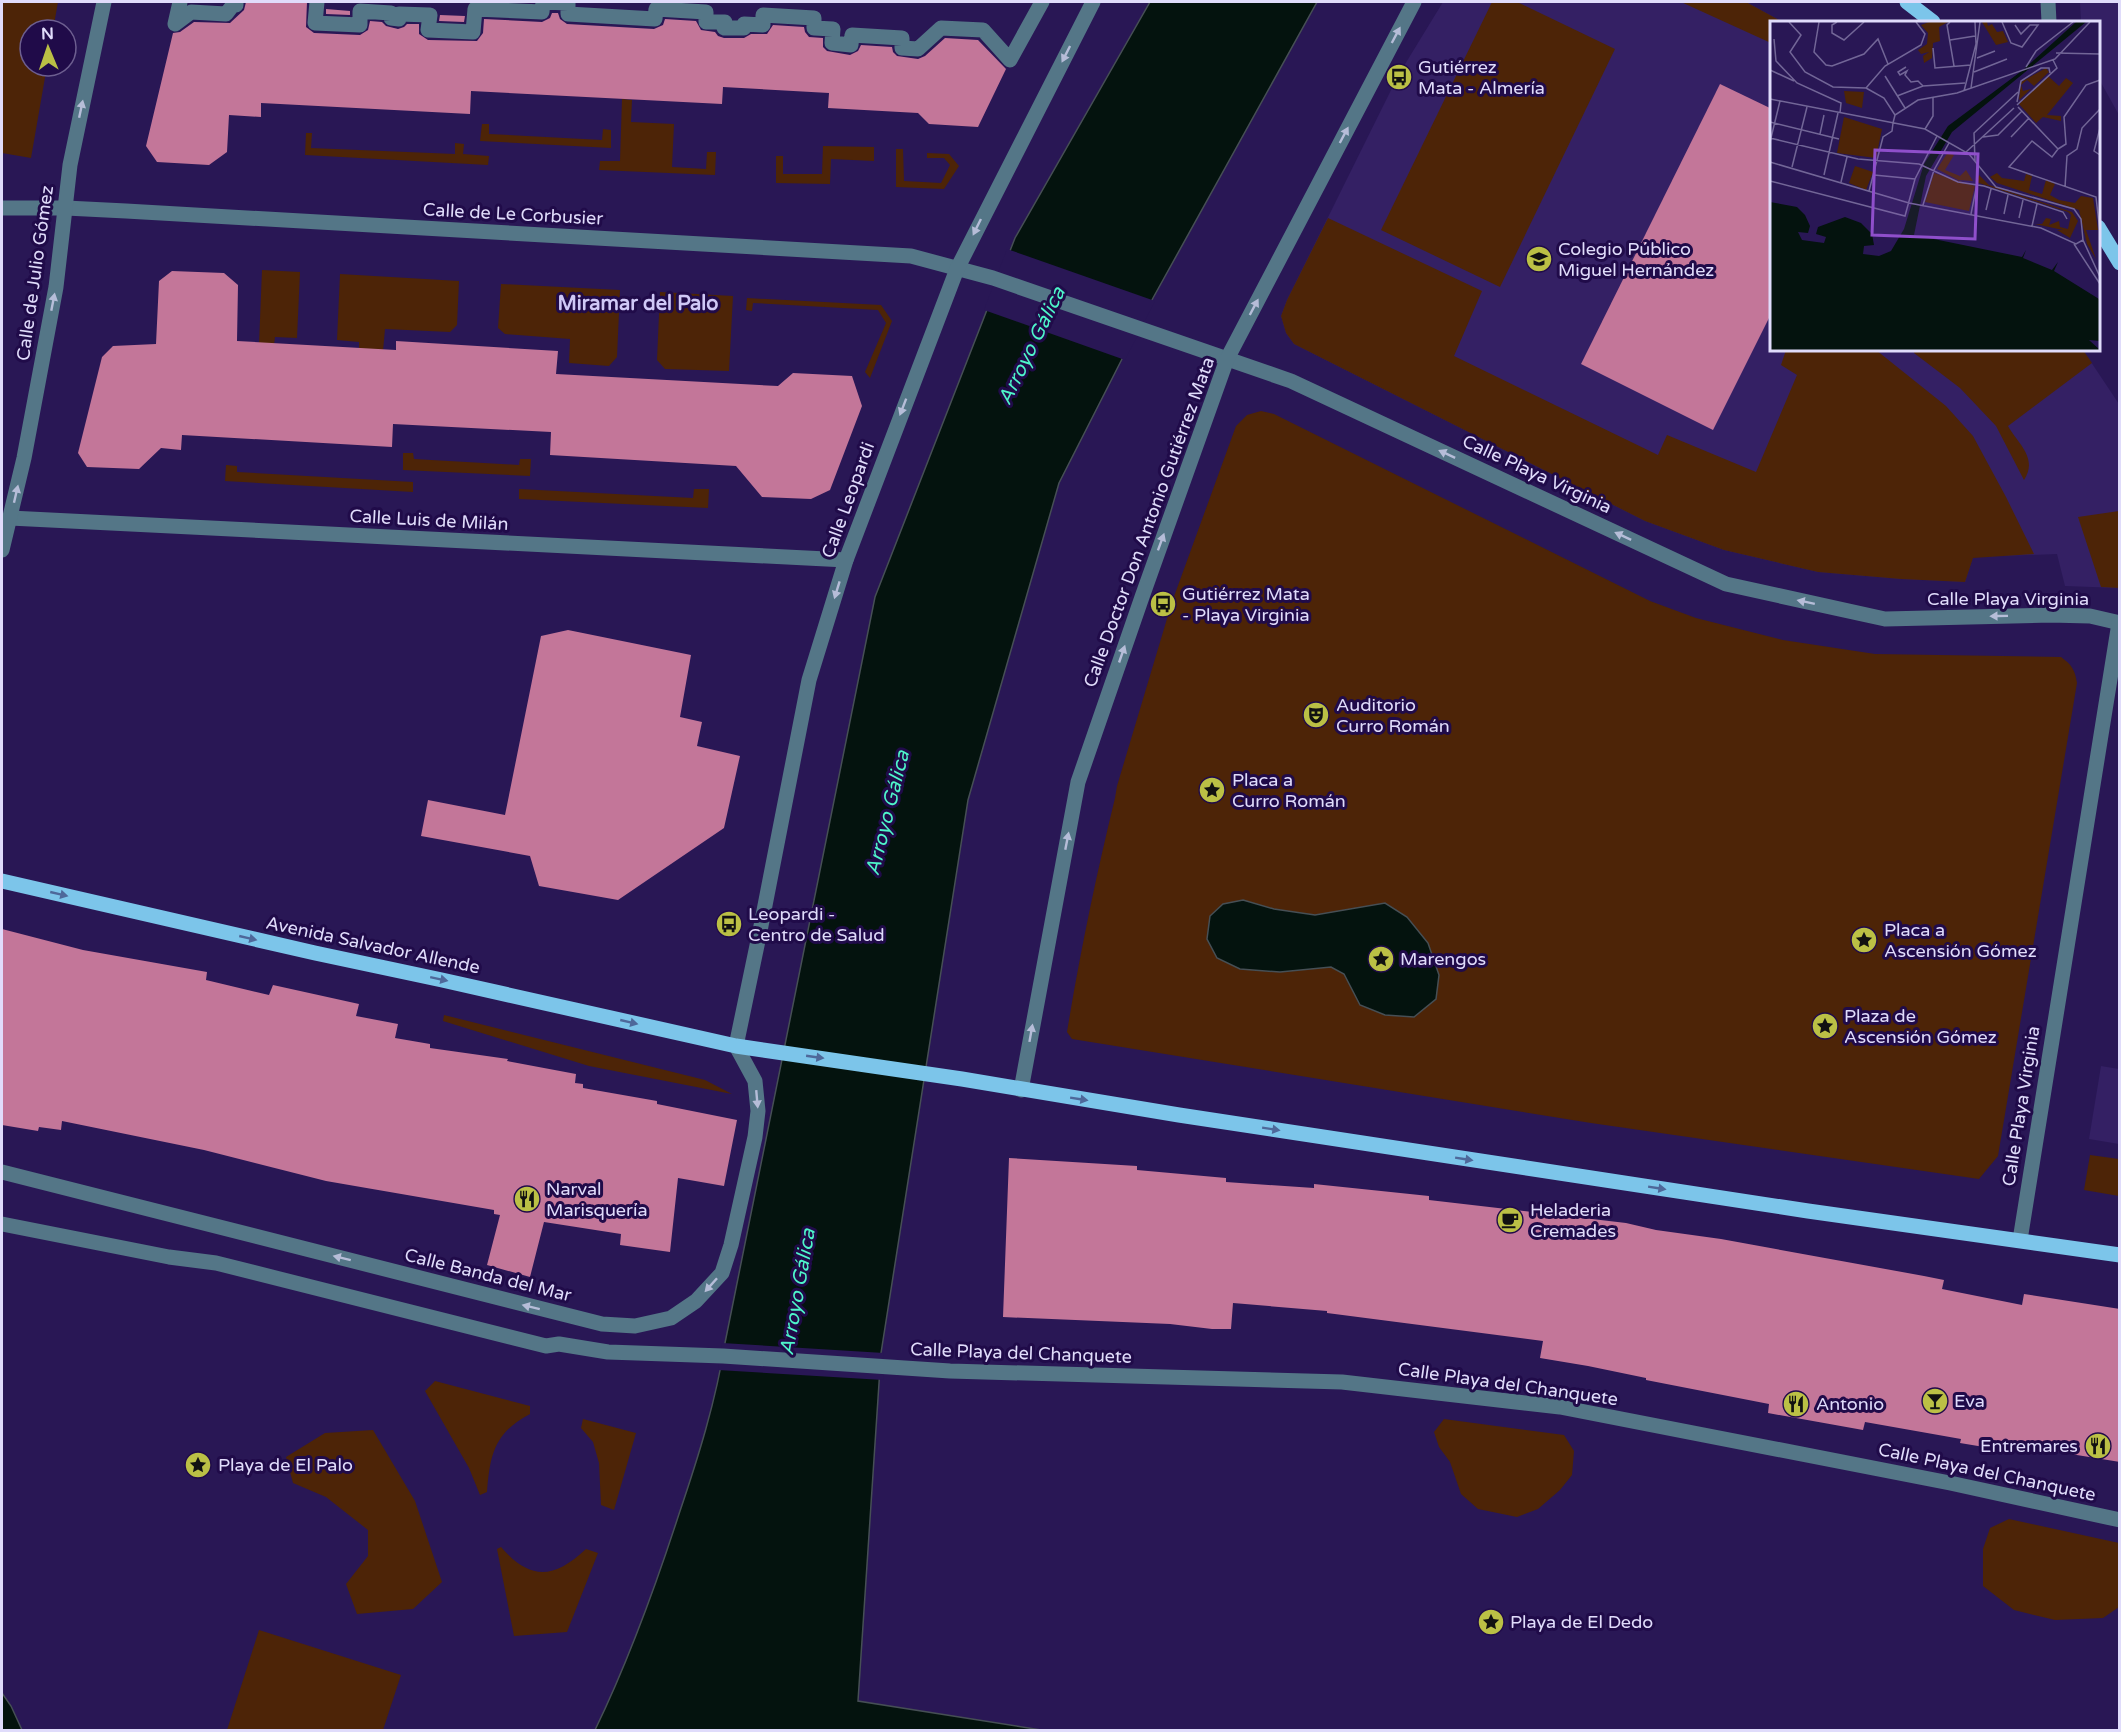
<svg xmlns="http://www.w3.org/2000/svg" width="2121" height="1732" viewBox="0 0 2121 1732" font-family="'Varela Round',sans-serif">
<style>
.built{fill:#342064}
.green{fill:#4d2407}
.water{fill:#04130e;stroke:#464f55;stroke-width:1.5}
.pier{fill:#291755}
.building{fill:#c37699}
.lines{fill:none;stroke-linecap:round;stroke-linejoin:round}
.minor{stroke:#547687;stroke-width:15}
.major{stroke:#7cc5ea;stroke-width:15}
.oneway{fill:#b6bdd8}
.oneway2{fill:#4e689a}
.labels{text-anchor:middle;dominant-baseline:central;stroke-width:6;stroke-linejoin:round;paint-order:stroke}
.poi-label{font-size:18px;fill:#e0dcfb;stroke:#200b49;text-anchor:start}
.street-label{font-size:18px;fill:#e0dcfb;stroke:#200b49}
.neighbourhood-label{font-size:20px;font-weight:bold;fill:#cfc8f6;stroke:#200b49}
.water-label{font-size:20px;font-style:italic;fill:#4ef6ca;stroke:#200b49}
.inset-road{fill:none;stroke:#726697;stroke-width:1.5}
.view{fill:#8f4fcb;fill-opacity:0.15;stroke:#8f4fcb;stroke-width:3}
.inset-edge{fill:none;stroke:#e0dcfb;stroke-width:3}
</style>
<rect width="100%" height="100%" fill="#291755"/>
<!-- built -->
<g class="built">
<polygon points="1443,2 1746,2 1783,22 1772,22 1772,350 2083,350 2119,404 2119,588 2065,586 2057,554 1973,557 1965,582 1901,579 1818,572 1724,550 1645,521 1294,344 1286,333 1281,316 1287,300 1399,74"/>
<polygon points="2080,2 2119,2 2119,115 2099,79 2098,22 2081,22"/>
<polygon points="2101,1066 2119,1069 2119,1144 2089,1139"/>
</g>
<!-- green -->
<g class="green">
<polygon points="2,2 58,2 53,30 30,30 30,66 47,66 31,158 2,153"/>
<polygon points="1492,2 1517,2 1615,49 1500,287 1381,230"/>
<polygon points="1681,2 1746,2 1783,22 1772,22 1771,43"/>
<polygon points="622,99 632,100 631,122 674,124 672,167 706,169 707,152 716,152 715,175 599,170 600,161 620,161"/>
<polygon points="482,124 489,124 489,134 602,140 603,129 611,130 611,148 480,141"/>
<polygon points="306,133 312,133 311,148 455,154 455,143 464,144 463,154 489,156 488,165 305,155"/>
<polygon points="823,146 874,147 874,161 831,159 830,184 776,183 776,156 783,156 783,174 822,174"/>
<polygon points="896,149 903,149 904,181 941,183 950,165 944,158 927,158 927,153 949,154 959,166 944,189 896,187"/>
<polygon points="1328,218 1482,291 1454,356 1658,455 1667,435 1756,472 1797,375 1781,365 1786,350 1876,350 1946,406 1973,436 2006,497 2034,554 1973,558 1965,582 1901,579 1818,572 1724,550 1645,521 1294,344 1286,333 1281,316 1287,300"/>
<polygon points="262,270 300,272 297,338 275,337 274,345 259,344"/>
<polygon points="340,274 459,281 457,325 450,332 385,329 383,351 359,349 359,342 337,340"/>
<polygon points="501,284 620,290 617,357 609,366 569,363 570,339 505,334 498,328"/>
<polygon points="660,292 733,296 729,371 665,369 657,360"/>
<polygon points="747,298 881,305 892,321 870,378 865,372 886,323 878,310 753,303 752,311 746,310"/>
<path d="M1914,350H2083L2092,363L2008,426C2019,445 2038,458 2024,480L1996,426L1960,388L1914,353Z"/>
<path d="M1261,411L1274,414L1650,601L1696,618L1783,640L1875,654L2061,657C2072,665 2075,670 2077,683L1998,1156L1979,1179L1591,1123L1072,1039L1067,1032C1080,953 1096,876 1115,798L1117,786L1172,602L1236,426L1247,415Z"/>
<polygon points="403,453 413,453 414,459 519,465 520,459 531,459 530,476 403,470"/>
<polygon points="226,465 237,466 237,472 413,482 413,492 225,481"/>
<polygon points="519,489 693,498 694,489 709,489 708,508 519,499"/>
<polygon points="2119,511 2119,588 2101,587 2078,517"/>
<polygon points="444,1015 705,1080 732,1094 589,1066 443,1021"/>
<polygon points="2090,1155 2119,1159 2119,1196 2084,1190"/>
<path d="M435,1381L530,1406V1414C494,1433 490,1455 487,1492L480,1495L469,1468L425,1391Z"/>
<polygon points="583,1419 636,1433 614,1510 601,1505 599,1463 593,1442 581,1428"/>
<polygon points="1444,1419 1564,1435 1574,1451 1572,1475 1560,1490 1538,1509 1517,1517 1478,1509 1461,1494 1450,1462 1439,1447 1434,1432"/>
<polygon points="373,1430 415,1501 442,1582 413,1609 357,1614 346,1584 368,1556 368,1530 326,1497 293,1483 286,1457 325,1433"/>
<polygon points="2009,1519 2119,1543 2119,1607 2103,1618 2055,1620 2014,1610 1983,1586 1983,1549 1990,1528"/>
<path d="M501,1547C530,1581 554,1579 586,1549L598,1553L567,1632L514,1636L497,1549Z"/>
<polygon points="259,1630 401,1675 383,1730 227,1730"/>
</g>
<!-- water -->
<g class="water">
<path d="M1150,2H1317L1153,298L1059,483L968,800L881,1353L858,1701L1041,1730H595C629,1660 655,1588 679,1514C698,1458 716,1401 725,1343L875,597L1015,238Z"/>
<polygon points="1243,900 1274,909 1315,915 1385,903 1407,917 1428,943 1439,975 1436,999 1414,1017 1385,1015 1360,1005 1344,974 1331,967 1280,972 1240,969 1217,958 1207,939 1210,916 1223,904"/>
<polygon points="2,1693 11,1706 22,1730 2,1730"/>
</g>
<!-- pier -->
<g class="pier">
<polygon points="1007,249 1155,301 1125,360 984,310"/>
<polygon points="722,1343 884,1353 883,1380 718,1370"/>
</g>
<!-- building -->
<g class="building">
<polygon points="246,2 307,2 306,27 314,33 360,35 368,30 370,21 382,22 386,26 398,29 404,27 407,24 419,24 419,34 428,40 477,41 483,33 484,19 542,22 550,18 552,13 558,13 560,19 567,24 654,29 663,25 665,19 696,21 701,30 715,32 718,36 724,38 744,38 751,34 767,34 773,25 804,27 805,32 809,37 823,38 823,47 827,51 850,55 858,51 861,45 892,47 893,52 897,56 918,59 925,56 945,38 978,40 1006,69 978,127 929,124 918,113 828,108 829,93 723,87 722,104 471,91 470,114 261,103 261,117 229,115 227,152 209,165 157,162 146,146 173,33 180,32 194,22 230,23 244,10"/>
<polygon points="326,9 350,11 350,15 326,14"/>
<polygon points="440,15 465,16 464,22 439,21"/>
<polygon points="1720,84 1772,109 1772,312 1713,430 1581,364"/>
<polygon points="172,271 224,273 238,285 237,341 396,350 396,341 558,351 556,374 778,386 793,373 852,376 862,406 830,490 811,499 762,497 736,466 550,455 551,432 393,424 392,447 182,435 181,450 161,448 139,469 87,467 78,453 102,357 113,346 156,344 159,281"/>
<polygon points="568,630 691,655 680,717 702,722 697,746 740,756 724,828 618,900 539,886 530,856 421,836 428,800 505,815 541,636"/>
<polygon points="2,929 83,950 207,972 206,980 269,995 273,985 359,1004 356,1016 398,1024 395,1038 430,1044 430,1048 508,1059 507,1061 576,1074 575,1083 583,1084 583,1088 657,1101 657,1104 737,1120 724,1186 678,1178 670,1252 620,1245 621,1234 544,1222 530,1277 487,1265 500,1215 494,1214 494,1210 326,1181 204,1150 62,1121 61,1130 39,1127 38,1131 2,1125"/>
<polygon points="1009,1158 1137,1166 1137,1170 1226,1178 1226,1182 1314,1188 1314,1184 1429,1196 1429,1200 1626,1223 1656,1230 1721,1239 1924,1276 1944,1280 1942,1289 2022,1305 2024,1294 2120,1309 2120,1462 1997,1442 1996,1449 1960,1443 1961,1439 1865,1422 1863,1430 1768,1413 1769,1404 1646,1380 1646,1378 1588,1366 1540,1358 1543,1341 1327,1313 1327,1311 1233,1303 1231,1329 1212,1329 1170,1324 1003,1317"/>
</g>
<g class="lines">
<!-- minor -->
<g class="minor">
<polyline points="180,2 175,24 191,12 226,14 233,5 236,5 236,2"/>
<polyline points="317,2 315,23 360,25 360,11 391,13 391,18 399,19 399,14 430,15 428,30 473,32 475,9 542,12 543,2 568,3 568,14 655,19 656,9 706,12 706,22 725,22 724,28 744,28 744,24 763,25 763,15 814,18 814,28 833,29 832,43 851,45 852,35 902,38 902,48 918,49 941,28 983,30 1010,60 1042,2"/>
<polyline points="2048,2 2049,22"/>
<polyline points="2,208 66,208 126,211 911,256 993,278 1291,381 1726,584 1885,619 2050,615 2090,616 2120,623"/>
<polyline points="10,518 846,560"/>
<polyline points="2,550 24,458 56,287 70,165 104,2"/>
<polyline points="1021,1090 1078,782 1142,597 1227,359 1414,2"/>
<polyline points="2,1172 602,1324 635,1326 671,1318 696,1301 722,1273 731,1245 755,1137 758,1111 755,1081 736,1046 760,931 809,680 846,560 957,269 1093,2"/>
<polyline points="2,1224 169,1257 216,1263 546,1346 559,1344 608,1352 723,1356 950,1371 1342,1382 1560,1407 1950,1483 2120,1520"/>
<polyline points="2020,1240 2119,623"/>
</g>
<!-- major -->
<g class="major">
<polyline points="1907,2 1933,22"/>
<polyline points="2098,227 2120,263"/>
<polyline points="2,881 315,953 442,980 736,1046 962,1079 1179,1115 1808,1211 2120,1255"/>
</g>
</g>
<!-- one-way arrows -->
<defs><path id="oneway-solid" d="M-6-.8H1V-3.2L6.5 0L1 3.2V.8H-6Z" transform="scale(1.5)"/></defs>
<g class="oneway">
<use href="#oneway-solid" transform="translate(1396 35) rotate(-62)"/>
<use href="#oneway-solid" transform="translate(1066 54) rotate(117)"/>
<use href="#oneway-solid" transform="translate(81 109) rotate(-78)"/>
<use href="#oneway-solid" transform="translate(1344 135) rotate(-62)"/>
<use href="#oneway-solid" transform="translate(977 227) rotate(116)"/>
<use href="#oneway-solid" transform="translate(53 302) rotate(-79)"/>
<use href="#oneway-solid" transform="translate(1254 307) rotate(-62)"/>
<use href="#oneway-solid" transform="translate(903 407) rotate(111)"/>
<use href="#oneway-solid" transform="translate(1447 454) rotate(-155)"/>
<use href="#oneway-solid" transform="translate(16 494) rotate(-77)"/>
<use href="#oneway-solid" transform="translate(1623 536) rotate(-155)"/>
<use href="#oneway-solid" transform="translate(1161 542) rotate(-70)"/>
<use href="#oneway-solid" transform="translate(837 590) rotate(107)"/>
<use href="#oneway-solid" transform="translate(1806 602) rotate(-168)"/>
<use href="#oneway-solid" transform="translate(1999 616) rotate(179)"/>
<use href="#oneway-solid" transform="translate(1122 654) rotate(-71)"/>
<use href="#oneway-solid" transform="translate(1067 841) rotate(-79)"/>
<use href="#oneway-solid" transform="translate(1031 1033) rotate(-80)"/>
<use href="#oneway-solid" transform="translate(757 1099) rotate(85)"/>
<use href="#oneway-solid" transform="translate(342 1258) rotate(-166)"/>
<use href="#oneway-solid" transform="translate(711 1285) rotate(132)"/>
<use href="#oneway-solid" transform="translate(531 1307) rotate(-166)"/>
</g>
<g class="oneway2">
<use href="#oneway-solid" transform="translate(59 894) rotate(13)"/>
<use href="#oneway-solid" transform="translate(248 938) rotate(13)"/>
<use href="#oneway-solid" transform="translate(439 979) rotate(12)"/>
<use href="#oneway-solid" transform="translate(629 1022) rotate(13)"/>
<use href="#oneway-solid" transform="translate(815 1057) rotate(8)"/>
<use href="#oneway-solid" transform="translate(1079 1099) rotate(9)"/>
<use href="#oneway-solid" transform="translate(1271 1129) rotate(9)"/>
<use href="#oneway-solid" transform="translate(1464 1159) rotate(9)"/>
<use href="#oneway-solid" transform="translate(1657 1188) rotate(9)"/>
</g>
<!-- icons -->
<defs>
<symbol id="bus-disc" viewBox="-11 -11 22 22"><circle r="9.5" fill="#bbc045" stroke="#200b49"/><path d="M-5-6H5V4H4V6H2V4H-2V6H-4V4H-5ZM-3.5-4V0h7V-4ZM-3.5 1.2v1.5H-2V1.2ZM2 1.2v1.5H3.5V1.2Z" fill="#111"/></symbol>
<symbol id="school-disc" viewBox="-11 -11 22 22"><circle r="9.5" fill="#bbc045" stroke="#200b49"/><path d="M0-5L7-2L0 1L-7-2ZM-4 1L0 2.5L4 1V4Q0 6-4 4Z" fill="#111"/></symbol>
<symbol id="theatre-disc" viewBox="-11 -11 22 22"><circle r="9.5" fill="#bbc045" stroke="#200b49"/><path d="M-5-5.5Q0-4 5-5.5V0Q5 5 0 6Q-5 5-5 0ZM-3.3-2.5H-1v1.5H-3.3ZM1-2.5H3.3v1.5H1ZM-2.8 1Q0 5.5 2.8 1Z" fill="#111"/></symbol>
<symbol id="sight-disc" viewBox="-11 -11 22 22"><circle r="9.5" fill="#bbc045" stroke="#200b49"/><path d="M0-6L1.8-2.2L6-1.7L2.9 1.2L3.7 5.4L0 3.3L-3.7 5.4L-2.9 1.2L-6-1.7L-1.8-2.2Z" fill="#111"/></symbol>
<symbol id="restaurant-disc" viewBox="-11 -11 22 22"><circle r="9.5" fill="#bbc045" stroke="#200b49"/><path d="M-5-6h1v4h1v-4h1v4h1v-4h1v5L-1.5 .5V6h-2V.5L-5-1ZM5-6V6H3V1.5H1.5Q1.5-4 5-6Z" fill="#111"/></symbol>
<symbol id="cafe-disc" viewBox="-11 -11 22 22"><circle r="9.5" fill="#bbc045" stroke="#200b49"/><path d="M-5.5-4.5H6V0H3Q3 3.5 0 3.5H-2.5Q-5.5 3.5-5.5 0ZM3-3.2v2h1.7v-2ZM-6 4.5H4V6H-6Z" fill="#111"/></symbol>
<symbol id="bar-disc" viewBox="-11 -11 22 22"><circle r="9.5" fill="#bbc045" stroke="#200b49"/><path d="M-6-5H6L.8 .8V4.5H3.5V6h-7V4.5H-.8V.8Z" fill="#111"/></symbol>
</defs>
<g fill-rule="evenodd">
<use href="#bus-disc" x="1384" y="62" width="30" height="30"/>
<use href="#school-disc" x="1524" y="244" width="30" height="30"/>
<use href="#bus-disc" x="1148" y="589" width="30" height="30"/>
<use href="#theatre-disc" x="1301" y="700" width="30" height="30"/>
<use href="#sight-disc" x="1197" y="775" width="30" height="30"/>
<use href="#bus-disc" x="714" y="909" width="30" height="30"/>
<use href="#sight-disc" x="1849" y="925" width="30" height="30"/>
<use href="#sight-disc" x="1366" y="944" width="30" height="30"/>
<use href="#sight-disc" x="1810" y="1011" width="30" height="30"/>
<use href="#restaurant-disc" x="512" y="1184" width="30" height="30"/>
<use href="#cafe-disc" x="1495" y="1205" width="30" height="30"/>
<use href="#bar-disc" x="1920" y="1386" width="30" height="30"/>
<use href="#restaurant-disc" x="1781" y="1389" width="30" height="30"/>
<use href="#restaurant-disc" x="2083" y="1431" width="30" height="30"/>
<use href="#sight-disc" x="183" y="1450" width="30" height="30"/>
<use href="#sight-disc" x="1476" y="1607" width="30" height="30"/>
</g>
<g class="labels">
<!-- poi labels -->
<g class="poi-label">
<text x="1418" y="67">Gutiérrez<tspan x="1418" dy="21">Mata - Almería</tspan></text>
<text x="1558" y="249">Colegio Público<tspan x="1558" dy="21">Miguel Hernández</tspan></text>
<text x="1182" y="594">Gutiérrez Mata<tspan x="1182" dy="21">- Playa Virginia</tspan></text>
<text x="1336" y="705">Auditorio<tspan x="1336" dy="21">Curro Román</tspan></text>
<text x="1232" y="780">Placa a<tspan x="1232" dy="21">Curro Román</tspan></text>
<text x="748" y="914">Leopardi -<tspan x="748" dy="21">Centro de Salud</tspan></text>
<text x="1884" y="930">Placa a<tspan x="1884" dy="21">Ascensión Gómez</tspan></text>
<text x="1400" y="959">Marengos</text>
<text x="1844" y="1016">Plaza de<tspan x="1844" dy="21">Ascensión Gómez</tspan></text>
<text x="546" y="1189">Narval<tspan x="546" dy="21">Marisquería</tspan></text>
<text x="1530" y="1210">Heladeria<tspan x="1530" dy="21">Cremades</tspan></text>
<text x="1954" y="1401">Eva</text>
<text x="1816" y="1404">Antonio</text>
<text x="2078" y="1446" text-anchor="end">Entremares</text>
<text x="218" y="1465">Playa de El Palo</text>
<text x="1510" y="1622">Playa de El Dedo</text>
</g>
<!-- street labels -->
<g class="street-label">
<text transform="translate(513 214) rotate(3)">Calle de Le Corbusier</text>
<text transform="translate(35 273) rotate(-82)">Calle de Julio Gómez</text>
<text transform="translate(1537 474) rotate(25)">Calle Playa Virginia</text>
<text transform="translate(848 500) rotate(-70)">Calle Leopardi</text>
<text transform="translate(429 520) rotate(3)">Calle Luis de Milán</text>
<text transform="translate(1149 522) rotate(-70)">Calle Doctor Don Antonio Gutiérrez Mata</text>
<text x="2008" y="599">Calle Playa Virginia</text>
<text transform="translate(373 945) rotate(12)">Avenida Salvador Allende</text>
<text transform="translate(2021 1106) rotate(-81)">Calle Playa Virginia</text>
<text transform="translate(488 1275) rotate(14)">Calle Banda del Mar</text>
<text transform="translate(1021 1353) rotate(2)">Calle Playa del Chanquete</text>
<text transform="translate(1508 1384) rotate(8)">Calle Playa del Chanquete</text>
<text transform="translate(1987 1472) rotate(12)">Calle Playa del Chanquete</text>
</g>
<!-- neighbourhood labels -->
<g class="neighbourhood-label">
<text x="638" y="304">Miramar del Palo</text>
</g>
<!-- water labels -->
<g class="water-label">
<text transform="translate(1032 346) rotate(-64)">Arroyo Gálica</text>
<text transform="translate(888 813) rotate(-76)">Arroyo Gálica</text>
<text transform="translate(798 1292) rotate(-80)">Arroyo Gálica</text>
</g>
</g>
<!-- overview -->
<g transform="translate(1770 21)">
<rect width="330" height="330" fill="#291755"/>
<path d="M159,1H178L169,6L170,20L163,22L162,37L154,42L153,35L159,31L151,33L148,29L157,23L158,12L151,4ZM212,1H217L218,5L222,3L227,11L233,10L238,21L226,24ZM276,47L279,51L264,65L257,59L251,64L253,70L261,68L249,79L251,61ZM278,55L289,65L296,57L303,62L277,94L291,95V100L273,96L266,102L249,83ZM74,70L94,71L92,87L76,82ZM74,96L112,108L106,137L67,132ZM178,131L184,134L175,149L190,155L196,149L203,160L188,159L167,148ZM85,145L103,151L96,169L79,162ZM164,152L205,165L199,190L155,181ZM227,152L232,157L254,160L256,153L262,155L259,169L272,173L276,159L285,163L280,174L289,179L305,182L311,175L323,177L328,209H316L326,238L317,223L309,189L227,162L220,156ZM209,154L219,164L302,191L308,200L300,217L287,209H293L265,203H272L276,197L281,198L279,204L289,200L290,206L298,208L301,194L298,191L206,161Z" fill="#4d2407"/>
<path d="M306,1H316L182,111L156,155L144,214L252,236L256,229L253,237L282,249L288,241L284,250L329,278L330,320L319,319L330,329H0V181L27,186L35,194L40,205L38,212L28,211L32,219L54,222L56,216L46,213L48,206L75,196L91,202L102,213L104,224L94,225L93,233L109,235L121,230L134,208L154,143L178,105L253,49Z" fill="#04130e"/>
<path class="inset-road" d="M19,1L31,14L20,31L35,51L63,66L96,67M49,1L44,31L56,44L62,45L94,33L108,18L118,43M67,1L62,4V12L74,19L94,1M180,1L177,4L184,45M232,1L241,22L252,26L268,4H260L251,13L245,4M4,18L6,40L27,62L71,82L70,92M180,19L205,15M163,27L165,47L201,44M286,32L330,33M207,37L225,30M285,38L320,1M136,46L128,51L130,54L137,50L135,54L141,61L148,60L153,65M256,46L266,30L303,1M0,49L24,60M204,51L237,38M115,55L135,87M96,67L115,45L151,24L155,13L146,1M96,67L114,77L125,94M201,67L210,1M194,70L206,23L205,1M127,75L153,65L195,62M0,78L155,108L199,133L226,166L304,188L311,198L313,219L306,223L271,207L139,182L0,141M247,81L251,60L271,47H279L280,52M247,84L287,47L283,39M248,86L288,128M0,101L69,118M123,102L125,94L148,79L187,72L285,38M330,107L324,130L330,134M155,108L163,95V76M50,113L54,94M213,116L228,114L252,90M241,116L259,97M0,117L88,138L149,143L188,161L214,165L293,191L297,198M0,121L10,80M288,128L282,136L262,120L239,146L326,176L330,211M288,128L296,123L294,96L316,64L330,59M196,131L244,87M205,140L204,112L248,71M22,146L37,86M54,154L68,92M104,154L145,158M0,160L135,195L145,158L167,115M71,161L77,136M295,166L297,135L307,128L312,107L330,88M99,170L113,116L122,110L123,102M153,184L164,149L179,122M216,189L221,168M201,193L207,163M234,193L238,174M249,197L253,179M262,205L267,183M313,219L330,256M304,223L330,263"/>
<path class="view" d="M105,129L208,133L205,218L102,214Z"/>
<rect width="330" height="330" class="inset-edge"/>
</g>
<!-- border -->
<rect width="2121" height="1732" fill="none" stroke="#e0dcfb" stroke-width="6"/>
<!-- north arrow -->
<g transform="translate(48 48) rotate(358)"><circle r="28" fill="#200b49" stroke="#6d5f90" stroke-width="1.5"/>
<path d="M0-4.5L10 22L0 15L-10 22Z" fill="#bbc045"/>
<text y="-9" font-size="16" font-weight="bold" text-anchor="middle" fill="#e0dcfb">N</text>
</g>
</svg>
